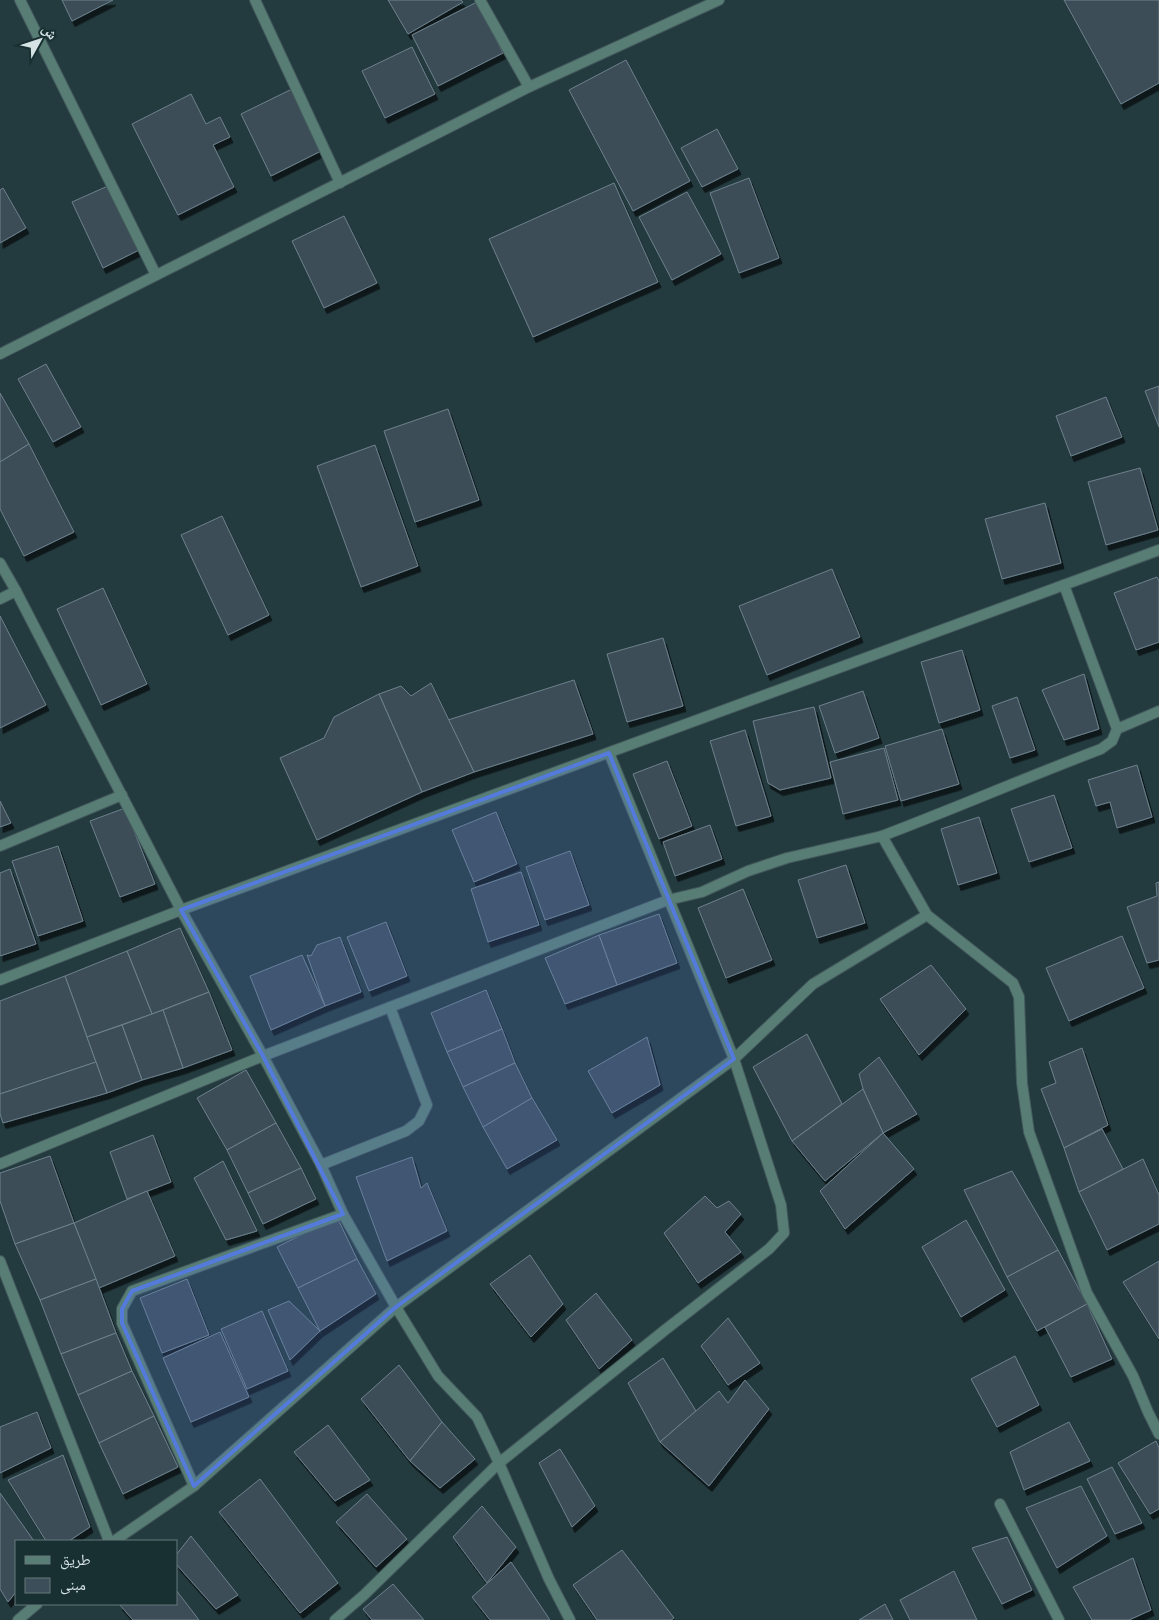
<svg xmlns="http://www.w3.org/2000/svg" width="1159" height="1620" viewBox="0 0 1159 1620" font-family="'Open Sans','Noto Naskh Arabic',sans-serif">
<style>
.building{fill:#3c4e59;stroke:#6d818d;filter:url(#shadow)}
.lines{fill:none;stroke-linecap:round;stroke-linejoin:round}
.street-casing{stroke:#43585c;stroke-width:12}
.street{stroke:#577d74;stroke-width:10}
.marked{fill:#547bdc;fill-opacity:0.2;stroke:#547bdc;stroke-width:4;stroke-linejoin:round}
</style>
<defs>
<filter id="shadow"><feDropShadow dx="3" dy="5.5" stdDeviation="0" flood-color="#0009"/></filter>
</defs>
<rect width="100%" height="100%" fill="#233a3e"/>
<!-- building -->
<g class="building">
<polygon points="62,0 113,0 72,21"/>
<polygon points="388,0 461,0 463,2 408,34"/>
<polygon points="1064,0 1159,0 1159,83 1121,104"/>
<polygon points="477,2 503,53 438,86 412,35"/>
<polygon points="412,47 435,94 385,118 362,71"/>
<polygon points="626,60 690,181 633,211 569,90"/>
<polygon points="292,89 321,151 271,176 241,114"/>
<polygon points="191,94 206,124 220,117 230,137 213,145 234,187 178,215 132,124"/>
<polygon points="717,129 738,169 702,187 681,148"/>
<polygon points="749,178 779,258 739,273 710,193"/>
<polygon points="614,183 658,282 533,337 489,239"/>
<polygon points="110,185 141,249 103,268 72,202"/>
<polygon points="3,188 26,228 0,243 0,190"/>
<polygon points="687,192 721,254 672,280 639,217"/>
<polygon points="344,216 377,283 324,308 292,241"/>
<polygon points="46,364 81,427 53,442 18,379"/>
<polygon points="1159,386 1159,427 1145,391"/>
<polygon points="0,393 29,444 0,462"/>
<polygon points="1106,397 1122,437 1071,456 1056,416"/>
<polygon points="448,409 479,500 415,522 384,431"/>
<polygon points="29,444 74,532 24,556 0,509 0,462"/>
<polygon points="375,445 418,566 361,587 317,466"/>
<polygon points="1140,468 1158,530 1106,545 1088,482"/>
<polygon points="1045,503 1061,563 1002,579 985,519"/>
<polygon points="222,516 269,615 228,635 181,535"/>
<polygon points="832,569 860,637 767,675 739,606"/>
<polygon points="1157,577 1159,581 1159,642 1136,650 1114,593"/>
<polygon points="103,588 147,684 101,705 57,609"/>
<polygon points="0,616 46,705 0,728"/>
<polygon points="663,638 683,706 627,722 607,654"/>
<polygon points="962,650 980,710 939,723 921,662"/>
<polygon points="1084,674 1099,729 1064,740 1042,690"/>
<polygon points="574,680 593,734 474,772 448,720"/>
<polygon points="431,683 474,772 422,792 379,694 401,686 411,696"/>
<polygon points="863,691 879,738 835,753 819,706"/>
<polygon points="379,694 422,792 317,840 280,758 324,738 334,717"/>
<polygon points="1017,697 1035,750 1010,758 992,706"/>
<polygon points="814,707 831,778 780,790 768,783 753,721"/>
<polygon points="942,729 959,784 901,801 885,746"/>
<polygon points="745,730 771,816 736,826 710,741"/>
<polygon points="884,748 898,800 843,814 830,762"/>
<polygon points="667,761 692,826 659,839 633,774"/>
<polygon points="1137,765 1152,817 1117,828 1110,802 1096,806 1088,780"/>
<polygon points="1054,795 1072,848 1029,862 1011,809"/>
<polygon points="0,801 11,823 0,827"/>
<polygon points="125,808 155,884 120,897 90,821"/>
<polygon points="496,812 517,864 474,882 452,830"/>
<polygon points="979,817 997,873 958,885 941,829"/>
<polygon points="710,825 722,859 675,876 663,842"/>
<polygon points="58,846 83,921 38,936 12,861"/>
<polygon points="570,851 589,905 545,920 526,867"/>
<polygon points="846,865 865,923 817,938 798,880"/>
<polygon points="10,869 36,944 0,956 0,873"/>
<polygon points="521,872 539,925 488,942 471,889"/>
<polygon points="1159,882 1159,960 1147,963 1127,907 1157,896 1156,883"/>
<polygon points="743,889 772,960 726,978 698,908"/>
<polygon points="659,914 677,963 617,985 599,935"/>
<polygon points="386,922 407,976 369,991 347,937"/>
<polygon points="180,928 209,992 152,1014 127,951"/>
<polygon points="599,935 617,985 565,1004 545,958"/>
<polygon points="1122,936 1144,988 1069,1021 1046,968"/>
<polygon points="340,937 361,992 325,1006 307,955 311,956 317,945"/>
<polygon points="127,951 152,1014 87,1037 65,976"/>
<polygon points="302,955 325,1006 271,1030 250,976"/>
<polygon points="931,965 966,1009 919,1055 880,999"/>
<polygon points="65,976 96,1062 0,1094 0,1001"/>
<polygon points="486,990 502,1029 447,1052 431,1013"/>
<polygon points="209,992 232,1050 183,1068 163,1010"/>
<polygon points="163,1010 183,1068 142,1080 122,1025"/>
<polygon points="122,1025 142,1080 107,1093 87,1037"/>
<polygon points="502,1029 515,1063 463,1087 447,1052"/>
<polygon points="807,1034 842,1104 792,1141 753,1067"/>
<polygon points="647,1037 660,1085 612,1113 588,1071"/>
<polygon points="1082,1048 1108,1125 1064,1148 1041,1089 1056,1083 1049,1062"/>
<polygon points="879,1057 917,1114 883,1133 863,1089 859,1074"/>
<polygon points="96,1062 107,1093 3,1123 0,1114 0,1094"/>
<polygon points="515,1063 532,1098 483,1127 463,1087"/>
<polygon points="246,1070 276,1123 227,1150 197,1098"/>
<polygon points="863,1089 883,1133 825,1181 792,1141"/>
<polygon points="532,1098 557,1140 507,1169 483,1127"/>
<polygon points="276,1123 301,1168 248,1193 227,1150"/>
<polygon points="1102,1129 1123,1169 1079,1192 1064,1148"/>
<polygon points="883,1133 914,1169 845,1229 820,1191"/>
<polygon points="153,1135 171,1182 127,1199 110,1152"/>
<polygon points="50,1156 74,1223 15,1244 0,1201 0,1173"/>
<polygon points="412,1157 421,1188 427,1183 447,1231 387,1261 356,1177"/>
<polygon points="1143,1159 1159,1195 1159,1224 1107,1250 1079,1192"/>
<polygon points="223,1161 257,1231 226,1240 194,1178"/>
<polygon points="301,1168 316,1199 263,1224 248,1193"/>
<polygon points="1012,1171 1058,1250 1007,1277 964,1190"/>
<polygon points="147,1191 175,1256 99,1288 74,1223"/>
<polygon points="705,1196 717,1208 729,1201 741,1214 725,1232 741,1252 698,1283 664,1233"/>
<polygon points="337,1217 357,1259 298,1288 277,1247"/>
<polygon points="966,1220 1005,1290 961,1317 922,1247"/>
<polygon points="74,1223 96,1279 40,1300 15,1244"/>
<polygon points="1058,1250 1087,1304 1037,1331 1007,1277"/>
<polygon points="530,1255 563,1304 531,1337 490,1284"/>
<polygon points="357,1259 376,1294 320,1331 298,1288"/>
<polygon points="1159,1261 1159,1339 1123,1282"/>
<polygon points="96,1279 116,1333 61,1354 40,1300"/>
<polygon points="187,1279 209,1335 162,1353 140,1298"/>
<polygon points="596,1293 632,1340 599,1369 566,1320"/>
<polygon points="289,1301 320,1331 290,1360 268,1310"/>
<polygon points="1087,1304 1112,1359 1071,1377 1045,1327"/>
<polygon points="262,1311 288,1371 247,1389 221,1329"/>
<polygon points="728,1318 760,1363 728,1385 701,1346"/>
<polygon points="220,1332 249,1397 191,1422 163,1358"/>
<polygon points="116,1333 132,1371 78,1395 61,1354"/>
<polygon points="1015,1356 1039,1405 997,1427 971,1379"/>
<polygon points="663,1358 696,1411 660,1442 628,1383"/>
<polygon points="399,1365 442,1422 410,1461 361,1399"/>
<polygon points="132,1371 154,1416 99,1443 78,1395"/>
<polygon points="745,1380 769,1409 709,1486 660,1442 719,1391 728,1403"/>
<polygon points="37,1412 51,1448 0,1473 0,1427"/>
<polygon points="154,1416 178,1467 123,1494 99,1443"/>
<polygon points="442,1422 475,1459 440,1488 410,1461"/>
<polygon points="1069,1422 1090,1461 1024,1490 1010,1452"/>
<polygon points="328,1425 370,1480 335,1501 294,1452"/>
<polygon points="1156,1441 1159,1448 1159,1509 1150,1514 1118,1463"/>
<polygon points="560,1449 595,1506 572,1527 539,1463"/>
<polygon points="63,1455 90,1527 69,1541 46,1541 8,1480"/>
<polygon points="1112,1467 1142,1523 1115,1534 1087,1479"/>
<polygon points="260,1479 338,1583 300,1613 219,1512"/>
<polygon points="1081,1486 1107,1536 1057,1568 1026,1508"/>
<polygon points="0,1493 34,1541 16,1541 16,1592 8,1602 0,1589"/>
<polygon points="367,1494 407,1539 376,1567 336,1522"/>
<polygon points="482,1506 516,1547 487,1583 453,1537"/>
<polygon points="191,1536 238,1595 216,1609 176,1564 176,1555"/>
<polygon points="1007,1537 1032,1590 1002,1604 972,1548"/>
<polygon points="622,1550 674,1618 671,1620 597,1620 573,1585"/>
<polygon points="1133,1558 1151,1610 1129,1620 1092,1620 1073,1587"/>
<polygon points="511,1562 550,1620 490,1620 472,1597"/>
<polygon points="954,1571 977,1620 910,1620 900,1600"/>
<polygon points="393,1584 424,1620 372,1620 363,1609"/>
<polygon points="176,1590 199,1620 133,1620 119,1604 176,1604"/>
<polygon points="885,1604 893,1620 859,1620"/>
</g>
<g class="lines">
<defs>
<g id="street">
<polyline points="20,0 156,275"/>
<polyline points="255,0 340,183"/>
<polyline points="480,0 529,87"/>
<polyline points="0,354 529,87 719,0"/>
<polyline points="0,563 16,591 181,910 263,1056 321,1165 343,1214 396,1307 438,1376 477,1417 499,1463 549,1579 570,1620"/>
<polyline points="0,599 16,591"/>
<polyline points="1117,729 1159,711"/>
<path d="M882,836C956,808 1027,777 1101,749L1112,741L1117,729L1064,585"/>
<polyline points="0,846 122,795"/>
<polyline points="0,980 181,910 1159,550"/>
<polyline points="0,1164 263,1056 668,900 702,892 748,871 787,858 882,836 927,915 1013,983 1019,997 1022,1083 1029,1132 1087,1293 1133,1376 1148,1412 1159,1434"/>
<polyline points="321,1165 406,1131 419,1121 427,1105 390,1007"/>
<polyline points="0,1261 109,1541"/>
<polyline points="194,1486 122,1323 122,1309 132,1291 343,1214"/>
<polyline points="1000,1504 1059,1620"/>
<polyline points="114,1541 194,1486 396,1307 734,1059 609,753"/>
<polyline points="18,1620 37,1604"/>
<polyline points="335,1620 364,1595 499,1463 665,1330 769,1249 784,1233 781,1205 734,1059 813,984 927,915"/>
</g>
</defs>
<!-- street casing -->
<use href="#street" class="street-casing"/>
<!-- street -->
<use href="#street" class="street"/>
</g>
<!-- marked area -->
<path class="marked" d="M609,753L734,1059L396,1307L194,1486L122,1323V1309L132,1291L343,1214L263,1056L181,910Z"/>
<!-- legend -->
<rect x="15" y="1540" width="162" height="65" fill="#193033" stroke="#64787a"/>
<rect x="25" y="1556" width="25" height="8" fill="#577d74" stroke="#64787a"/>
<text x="60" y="1565" font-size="15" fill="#d5e3e5">طريق</text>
<rect x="25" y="1578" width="25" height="15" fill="#3c4e59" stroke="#64787a"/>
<text x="60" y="1590" font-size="15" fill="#d5e3e5">مبنى</text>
<!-- north arrow -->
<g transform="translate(40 40) rotate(50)" stroke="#193033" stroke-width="4" paint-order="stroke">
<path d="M0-4L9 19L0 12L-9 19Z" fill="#d5e3e5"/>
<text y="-8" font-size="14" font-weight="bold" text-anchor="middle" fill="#d5e3e5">ش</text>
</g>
</svg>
